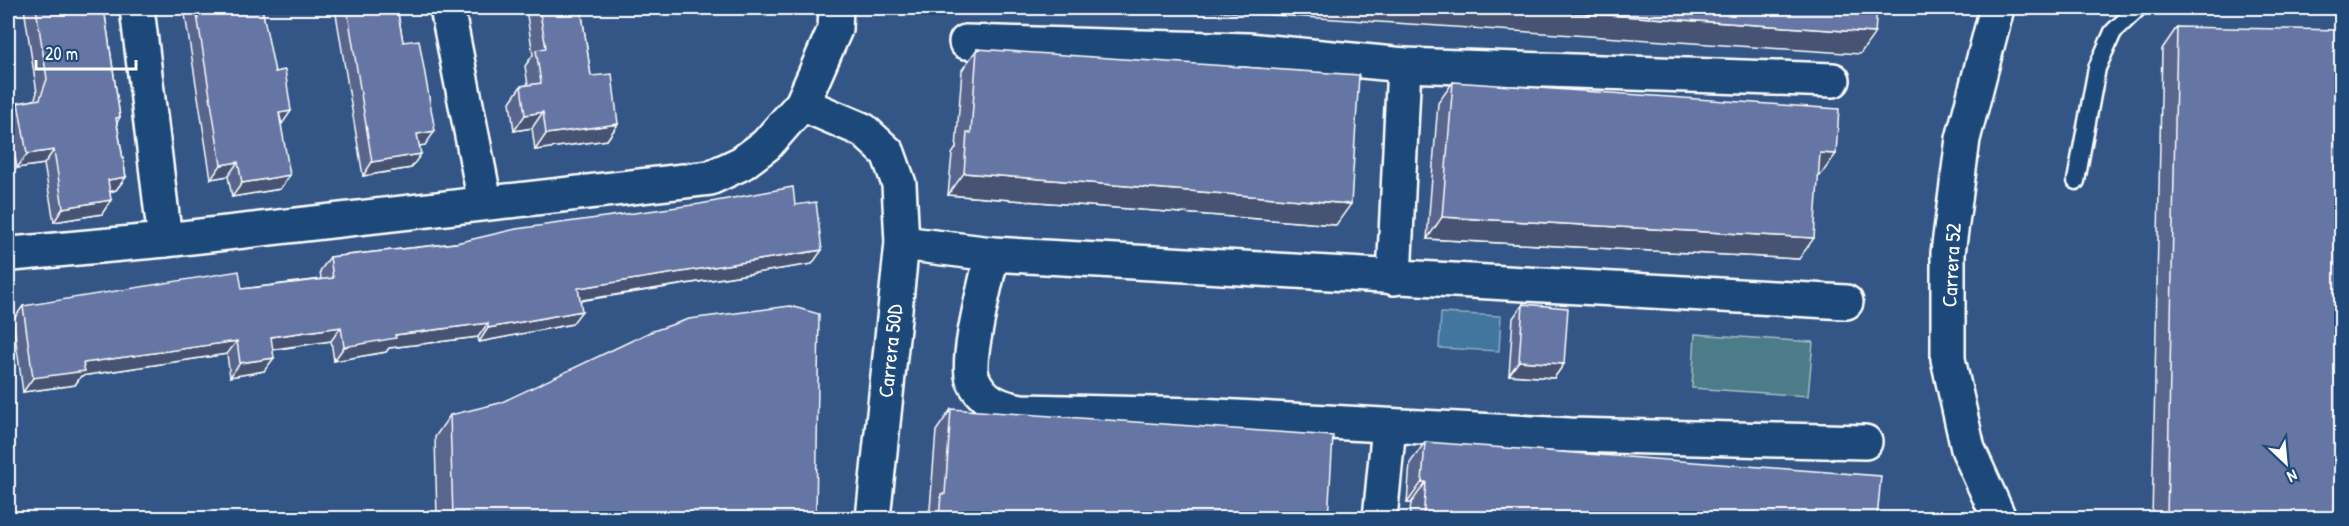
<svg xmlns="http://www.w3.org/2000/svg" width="2349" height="526" viewBox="0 0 2349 526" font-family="'Patrick Hand',sans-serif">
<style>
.green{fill:#4b7c88;stroke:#a5bec4;stroke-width:1.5}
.water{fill:#42769f;stroke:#8eadc5;stroke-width:1.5}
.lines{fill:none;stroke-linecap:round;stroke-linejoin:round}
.lane-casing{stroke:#fff;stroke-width:21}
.street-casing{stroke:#fff;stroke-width:38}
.lane{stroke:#1f4a7a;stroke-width:16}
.street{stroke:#1f4a7a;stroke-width:33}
.wall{fill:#58658d;stroke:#fff;stroke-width:1.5}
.shaded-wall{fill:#475373;stroke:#fff;stroke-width:1.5}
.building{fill:#6676a4;stroke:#fff;stroke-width:1.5}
.labels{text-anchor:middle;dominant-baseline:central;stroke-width:4.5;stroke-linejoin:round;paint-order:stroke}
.street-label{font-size:21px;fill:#fff;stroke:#1f4a7a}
</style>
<rect width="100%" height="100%" fill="#335686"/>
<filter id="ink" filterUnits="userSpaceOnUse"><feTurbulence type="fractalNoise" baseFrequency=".0167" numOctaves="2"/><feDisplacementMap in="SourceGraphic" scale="12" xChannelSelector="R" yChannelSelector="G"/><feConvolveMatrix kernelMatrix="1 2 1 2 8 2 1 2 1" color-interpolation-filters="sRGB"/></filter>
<g filter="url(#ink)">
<!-- green -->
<polygon class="green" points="1695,334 1813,342 1808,396 1692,388"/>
<!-- water -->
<polygon class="water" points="1441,313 1501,316 1499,351 1439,348"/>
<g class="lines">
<defs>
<polyline id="lane" points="2076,181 2097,68 2113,32 2138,8"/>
<g id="street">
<polyline points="137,8 165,240"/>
<polyline points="447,8 485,202"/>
<polyline points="1997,8 1963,139 1948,253 1948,359 1968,449 1999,518"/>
<polyline points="966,42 1248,50 1404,65 1833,80"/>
<polyline points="802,104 863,130 888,153 899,184 902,243 873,518"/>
<polyline points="902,243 992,254"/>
<polyline points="12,254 165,240 710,178 742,163 766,145 802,104 835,29 836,8"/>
<polyline points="1394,278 1404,65"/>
<path d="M1846,302L992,254C987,279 965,360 973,379C982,401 1001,408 1022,411L1198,415L1570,435L1865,442"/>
<polyline points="1380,518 1389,426"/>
</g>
</defs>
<!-- lane casing -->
<use href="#lane" class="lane-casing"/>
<!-- street casing -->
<use href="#street" class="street-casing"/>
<!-- lane -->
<use href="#lane" class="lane"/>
<!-- street -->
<use href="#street" class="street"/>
</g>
<!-- wall -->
<g class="wall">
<polygon points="24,8 104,8 120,117 117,123 126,177 116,190 110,192 102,214 54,222 44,164 17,168 8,117 18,103 34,100 37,93"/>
<polygon points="184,8 262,8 281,125 280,189 232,197 228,176 211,179"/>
<polygon points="335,8 397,8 403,42 425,145 419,146 411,168 363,176"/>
<polygon points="522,8 581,8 591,76 618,124 607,140 535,150 532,128 514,131 510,102 521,86 528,85 525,66 533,55 526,9"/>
<polygon points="2177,27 2342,519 2152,519 2162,49"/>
<polygon points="977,49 1336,225 948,195 952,154 956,148 962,70"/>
<polygon points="1453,82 1820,176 1818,176 1799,259 1427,239 1438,103"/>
<polygon points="795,205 812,264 580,301 572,324 479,342 478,337 389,348 386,352 334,361 331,341 273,350 264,371 230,377 227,354 81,376 75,385 23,392 13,320 23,306 242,289 321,279 320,271 330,257"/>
<polygon points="1523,304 1564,364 1554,378 1509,375 1513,318"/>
<polygon points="951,409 1328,519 926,519 926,515 930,509 936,431"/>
<polygon points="450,415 816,519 437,519 435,437"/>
<polygon points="1425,442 1877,519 1409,519 1411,503 1407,503 1410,463"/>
</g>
<!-- shaded-wall -->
<g class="shaded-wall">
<polygon points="1169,8 1504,8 1875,33 1860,54"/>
<polygon points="291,111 282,124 279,113"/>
<polygon points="543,112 532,128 514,131 525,115"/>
<polygon points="618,124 607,140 535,150 546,134"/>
<polygon points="435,131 425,145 407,148 417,134"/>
<polygon points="54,150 44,164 17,168 27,154"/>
<polygon points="1820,153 1836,154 1820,176 1805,175"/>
<polygon points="421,154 411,168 363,176 372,162"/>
<polygon points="238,162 228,176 211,179 221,165"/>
<polygon points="964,173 1351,204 1336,225 948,195"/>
<polygon points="290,175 280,189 232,197 242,183"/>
<polygon points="126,177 116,190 98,194 108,180"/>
<polygon points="111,200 102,214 54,222 63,208"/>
<polygon points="1442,217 1814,238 1799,259 1427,239"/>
<polygon points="822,250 812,264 569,302 578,288"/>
<polygon points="582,311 572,324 479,342 488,328"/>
<polygon points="488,323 478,337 389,348 386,352 334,361 344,347 395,335"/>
<polygon points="341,327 331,341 261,351 271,337"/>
<polygon points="237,341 227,354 81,376 75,385 23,392 33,378 83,363"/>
<polygon points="274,358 264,371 230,377 240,363"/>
<polygon points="1519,361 1564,364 1554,378 1509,375"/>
<polygon points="1422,482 1426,482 1411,503 1407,503"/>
</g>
<!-- building -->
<g class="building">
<polygon points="36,8 104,8 120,117 116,118 126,177 108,180 111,200 63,208 54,150 27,154 18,103 40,99 47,79"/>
<polygon points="196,8 262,8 275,72 285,70 291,111 279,113 290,175 242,183 238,162 221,165"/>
<polygon points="347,8 397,8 403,42 419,40 435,131 417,134 421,154 372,162"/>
<polygon points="539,8 581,8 591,76 612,74 618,124 546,134 543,112 525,115 521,86 541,83 536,50 546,48"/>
<polygon points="1504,8 1877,8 1875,33"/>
<polygon points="2177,27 2342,30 2342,519 2167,519"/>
<polygon points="977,49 1359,75 1351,204 964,173 967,132 971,133"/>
<polygon points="1453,82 1839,109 1836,154 1820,153 1814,238 1442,217"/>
<polygon points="793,187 795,205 816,202 822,250 578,288 582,311 488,328 488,323 395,335 396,338 344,347 341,327 271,337 274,358 240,363 237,341 83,363 85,371 33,378 23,306 239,271 242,289 333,278 330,257 456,243 516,229 700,204"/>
<polygon points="1523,304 1568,308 1564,364 1519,361"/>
<polygon points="790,306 819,314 816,519 453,519 450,415 500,403 650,332 689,319"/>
<polygon points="951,409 1333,436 1328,519 939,519 941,494 945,494"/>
<polygon points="1425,442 1881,476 1877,519 1423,519 1426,482 1422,482"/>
</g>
</g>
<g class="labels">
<!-- street labels -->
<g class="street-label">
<text transform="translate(1951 265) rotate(-87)">Carrera 52</text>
<text transform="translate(890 351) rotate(-84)">Carrera 50D</text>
</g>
</g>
<!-- margin -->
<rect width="2349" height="526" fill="none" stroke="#1f4a7a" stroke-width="30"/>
<rect x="15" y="15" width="2319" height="496" fill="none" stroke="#fff" stroke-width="2" filter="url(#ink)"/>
<!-- north arrow -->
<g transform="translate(2286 463) rotate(154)" stroke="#1f4a7a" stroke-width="4.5" paint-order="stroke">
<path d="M0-4.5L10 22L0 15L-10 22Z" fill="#ffffff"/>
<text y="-9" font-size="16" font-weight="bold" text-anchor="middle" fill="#ffffff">N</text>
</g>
<!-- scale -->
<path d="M36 60v9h100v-9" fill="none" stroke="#ffffff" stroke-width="3"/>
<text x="45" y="60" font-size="18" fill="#ffffff" stroke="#1f4a7a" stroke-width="4.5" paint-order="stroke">20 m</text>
</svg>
